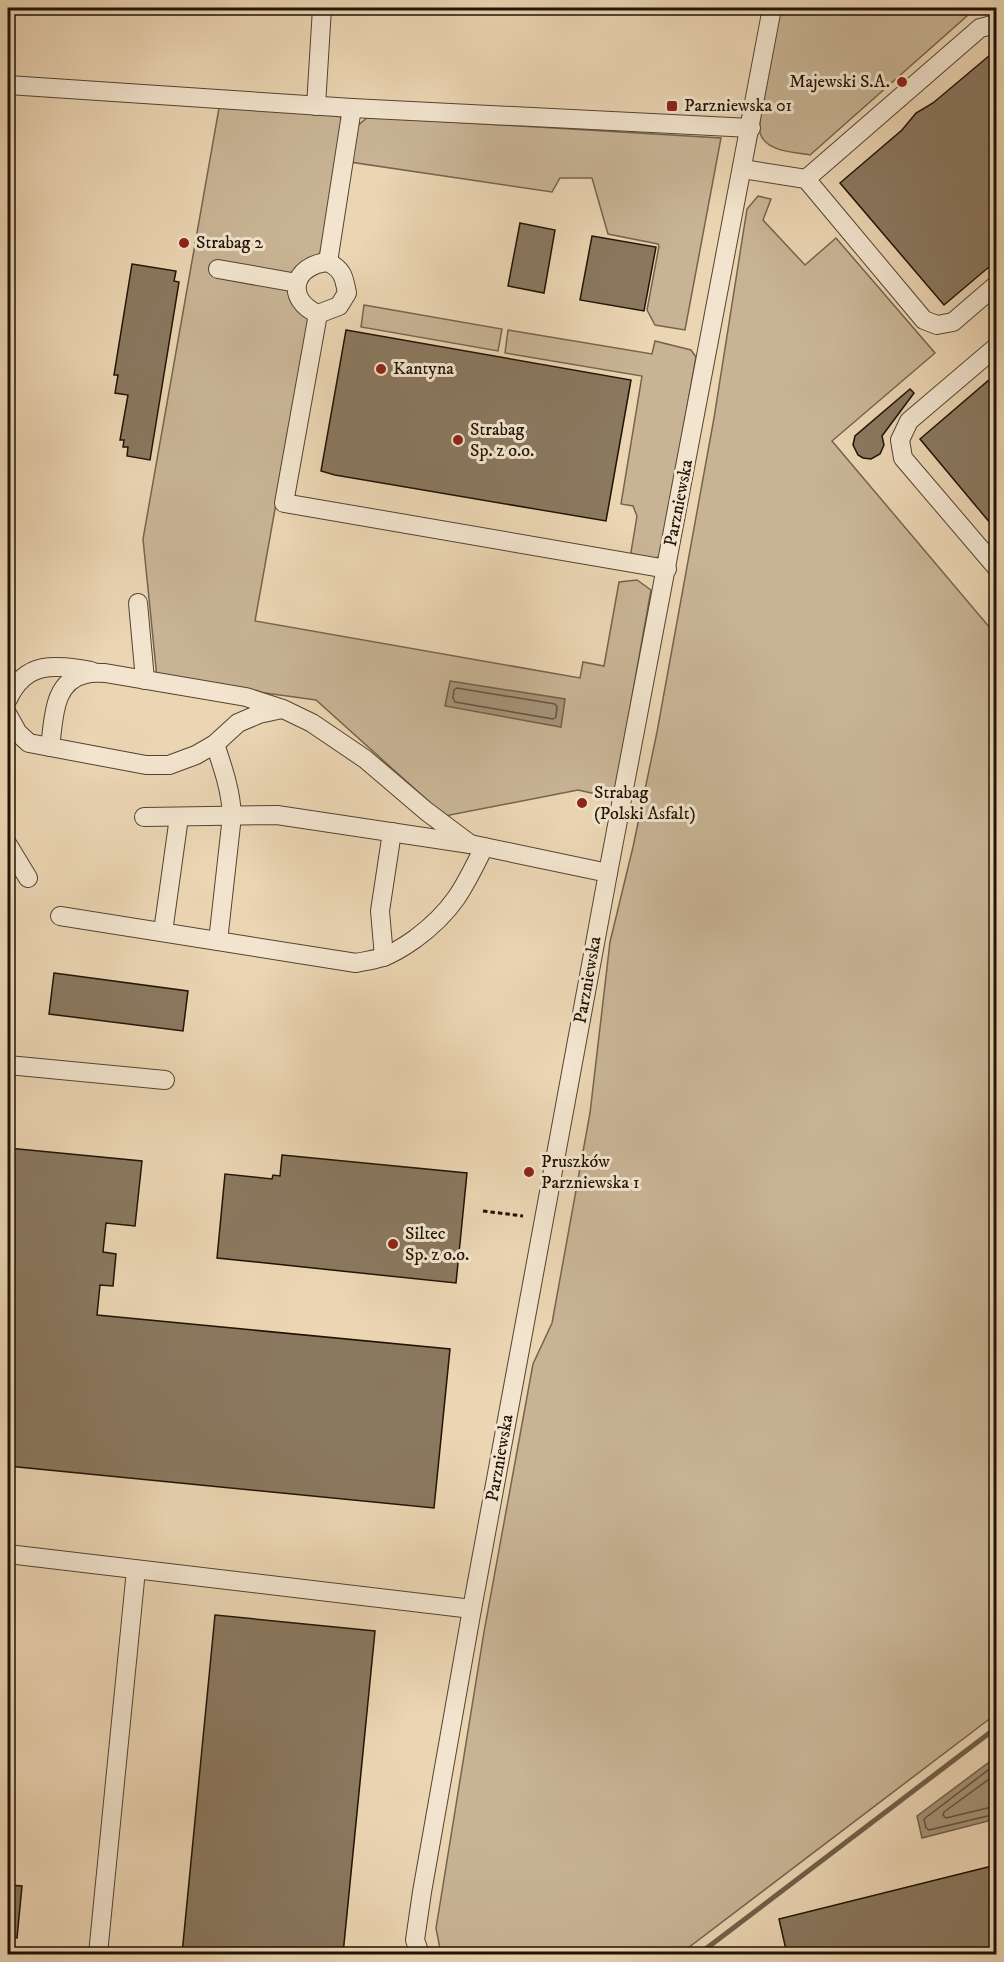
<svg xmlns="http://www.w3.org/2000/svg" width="1004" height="1962" viewBox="0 0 1004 1962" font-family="'IM FELL DW Pica',serif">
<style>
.green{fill:#c8b495;stroke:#74644d;stroke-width:1.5}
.water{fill:#a69378;stroke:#70604a;stroke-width:1.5}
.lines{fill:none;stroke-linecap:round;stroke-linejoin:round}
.shore{stroke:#63533e;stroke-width:1.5}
.stream{stroke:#70604a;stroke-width:5}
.building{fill:#8a785f;stroke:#201305;stroke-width:1.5}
.minor-casing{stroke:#534430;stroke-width:20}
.path{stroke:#201305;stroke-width:3;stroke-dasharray:4.5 3;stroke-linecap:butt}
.minor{stroke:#f2e4ce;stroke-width:18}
.poi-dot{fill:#8f2418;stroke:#f2e4ce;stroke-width:2}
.labels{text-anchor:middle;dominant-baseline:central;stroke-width:6;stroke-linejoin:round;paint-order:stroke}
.poi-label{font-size:18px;fill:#201305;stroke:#f2e4ce;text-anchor:start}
.street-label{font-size:18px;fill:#201305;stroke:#f2e4ce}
</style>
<rect width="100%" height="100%" fill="#ebd5b3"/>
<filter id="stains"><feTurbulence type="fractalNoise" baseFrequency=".00333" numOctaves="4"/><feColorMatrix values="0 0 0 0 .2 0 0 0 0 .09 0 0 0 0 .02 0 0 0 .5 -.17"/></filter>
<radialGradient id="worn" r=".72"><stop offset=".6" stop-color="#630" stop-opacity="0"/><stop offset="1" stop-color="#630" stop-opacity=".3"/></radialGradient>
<!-- green -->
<g class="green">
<path d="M780,8H976L810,155C794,152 766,152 760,133C759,129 760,123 760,119Z"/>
<polygon points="219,108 339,114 344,126 320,255 293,274 309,319 255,621 580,678 583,662 604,666 619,582 637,580 651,590 614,798 578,790 445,816 316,700 157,678 143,539"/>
<polygon points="368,117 721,138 685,330 655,325 647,310 659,246 658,244 608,234 592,178 560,178 552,192 350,162 356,127"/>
<polygon points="758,196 771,199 763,220 805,265 836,238 935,353 832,441 996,635 996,1714 680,1954 441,1954 436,1928 439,1910 484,1632 533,1364 552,1323 590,1113 610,942 633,847 657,732 714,418 747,209"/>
<polygon points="364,305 502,329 498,351 361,327"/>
<polygon points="508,330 652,354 655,341 691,350 696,357 661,556 639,564 631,552 637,516 633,506 621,504 642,376 505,353"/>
</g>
<!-- water -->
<g class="water">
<polygon points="450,681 565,699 561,727 445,706"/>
<polygon points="996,1757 996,1819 922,1838 917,1816"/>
</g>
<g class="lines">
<!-- shore -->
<g class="shore">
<polygon points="457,688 555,704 557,707 556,717 553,719 455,702 453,698 454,690"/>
<polyline points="996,1764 924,1819 926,1828 929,1830 996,1814"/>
<polyline points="996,1774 944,1812 943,1815 946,1818 996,1806"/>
</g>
<!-- stream -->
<polyline class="stream" points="699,1954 996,1728"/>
</g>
<!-- building -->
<g class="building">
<polygon points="996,50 996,261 944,305 840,183 902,130 916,113 933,103"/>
<polygon points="520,223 555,230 544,293 508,286"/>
<polygon points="592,236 656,247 644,311 580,300"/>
<polygon points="132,264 176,271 174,281 179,282 150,460 127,456 128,447 123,447 124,440 120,440 128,395 115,393 118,375 114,375"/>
<polygon points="346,330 631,380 606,521 335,475 321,471"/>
<polygon points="996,374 996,530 920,439"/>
<polygon points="910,389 914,393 882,436 884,445 880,454 871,459 863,458 858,455 853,445 855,436"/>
<polygon points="54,973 188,991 183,1031 49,1014"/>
<polygon points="8,1148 142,1161 135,1226 106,1223 103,1252 116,1254 113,1286 100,1285 97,1315 450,1349 434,1508 8,1466"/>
<polygon points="282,1155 467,1173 456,1283 217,1258 225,1174 272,1179 273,1175 280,1176"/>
<polygon points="215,1615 375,1631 343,1954 182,1954"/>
<polygon points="996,1865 996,1954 787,1954 779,1919"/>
<polygon points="8,1885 22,1886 17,1938 8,1937"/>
</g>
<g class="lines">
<defs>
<g id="minor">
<polyline points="8,85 352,108 751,128"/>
<polyline points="316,106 322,8"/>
<path d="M352,108L328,262C343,270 344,277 347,293L339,306L318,314L284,503L667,569"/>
<polyline points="743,169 806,179 924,320 937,325 953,322 996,285"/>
<polyline points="806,179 980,28 996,24"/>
<polyline points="218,269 297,283"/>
<path d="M318,314C285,300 292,265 328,262"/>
<polyline points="996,347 909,421 900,440 903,458 996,567"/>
<polyline points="138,603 145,680"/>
<path d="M8,699C26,660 55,665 91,671"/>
<polyline points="8,715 18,733 29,743 146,765 169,765 196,755 215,744 238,723 259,714 282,709"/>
<path d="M215,744C223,768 231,791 232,816L218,941"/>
<path d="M50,747C54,720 52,681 86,674C92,672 99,673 105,673L246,697L283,709L312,723L365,759L426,811L470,844"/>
<polyline points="144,817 277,815 470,844 608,873"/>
<polyline points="8,845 28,878"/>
<path d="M60,916L356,963C365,961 374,960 383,957C395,953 405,946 415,939C453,911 464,888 484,847"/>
<polyline points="163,932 179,817"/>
<polyline points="384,957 380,911 392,832"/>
<polyline points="8,1065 165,1080"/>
<polyline points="8,1554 472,1609"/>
<polyline points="98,1954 136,1570"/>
<polyline points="420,1954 415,1940 422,1892 472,1609 608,873 772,8"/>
</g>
</defs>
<!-- minor casing -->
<use href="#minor" class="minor-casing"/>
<!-- path -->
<polyline class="path" points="483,1211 523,1216"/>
<!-- minor -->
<use href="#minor" class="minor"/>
</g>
<!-- markers -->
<g class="poi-dot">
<circle cx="902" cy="82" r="6"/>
<rect x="666" y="100" width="12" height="12" rx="3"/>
<circle cx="184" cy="243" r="6"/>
<circle cx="381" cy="369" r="6"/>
<circle cx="458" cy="440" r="6"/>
<circle cx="582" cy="803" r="6"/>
<circle cx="529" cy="1172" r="6"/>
<circle cx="393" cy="1244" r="6"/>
</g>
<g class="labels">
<!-- poi labels -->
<g class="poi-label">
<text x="890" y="82" text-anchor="end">Majewski S.A.</text>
<text x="684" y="106">Parzniewska 01</text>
<text x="196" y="243">Strabag 2</text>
<text x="393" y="369">Kantyna</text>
<text x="470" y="430">Strabag<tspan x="470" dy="21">Sp. z o.o.</tspan></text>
<text x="594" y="793">Strabag<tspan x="594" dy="21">(Polski Asfalt)</tspan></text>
<text x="541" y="1162">Pruszków<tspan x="541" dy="21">Parzniewska 1</tspan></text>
<text x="405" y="1234">Siltec<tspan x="405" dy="21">Sp. z o.o.</tspan></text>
</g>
<!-- street labels -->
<g class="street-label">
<text transform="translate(679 503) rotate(-79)">Parzniewska</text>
<text transform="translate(588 980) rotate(-80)">Parzniewska</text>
<text transform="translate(500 1458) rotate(-80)">Parzniewska</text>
</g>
</g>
<!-- margin -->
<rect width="1004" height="1962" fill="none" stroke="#ebd5b3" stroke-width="30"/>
<rect x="9" y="9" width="986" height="1944" fill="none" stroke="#201305" stroke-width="3"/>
<rect x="15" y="15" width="974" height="1932" fill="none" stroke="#201305" stroke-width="1.5"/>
<rect width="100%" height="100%" filter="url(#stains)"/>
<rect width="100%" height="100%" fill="url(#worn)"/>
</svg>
